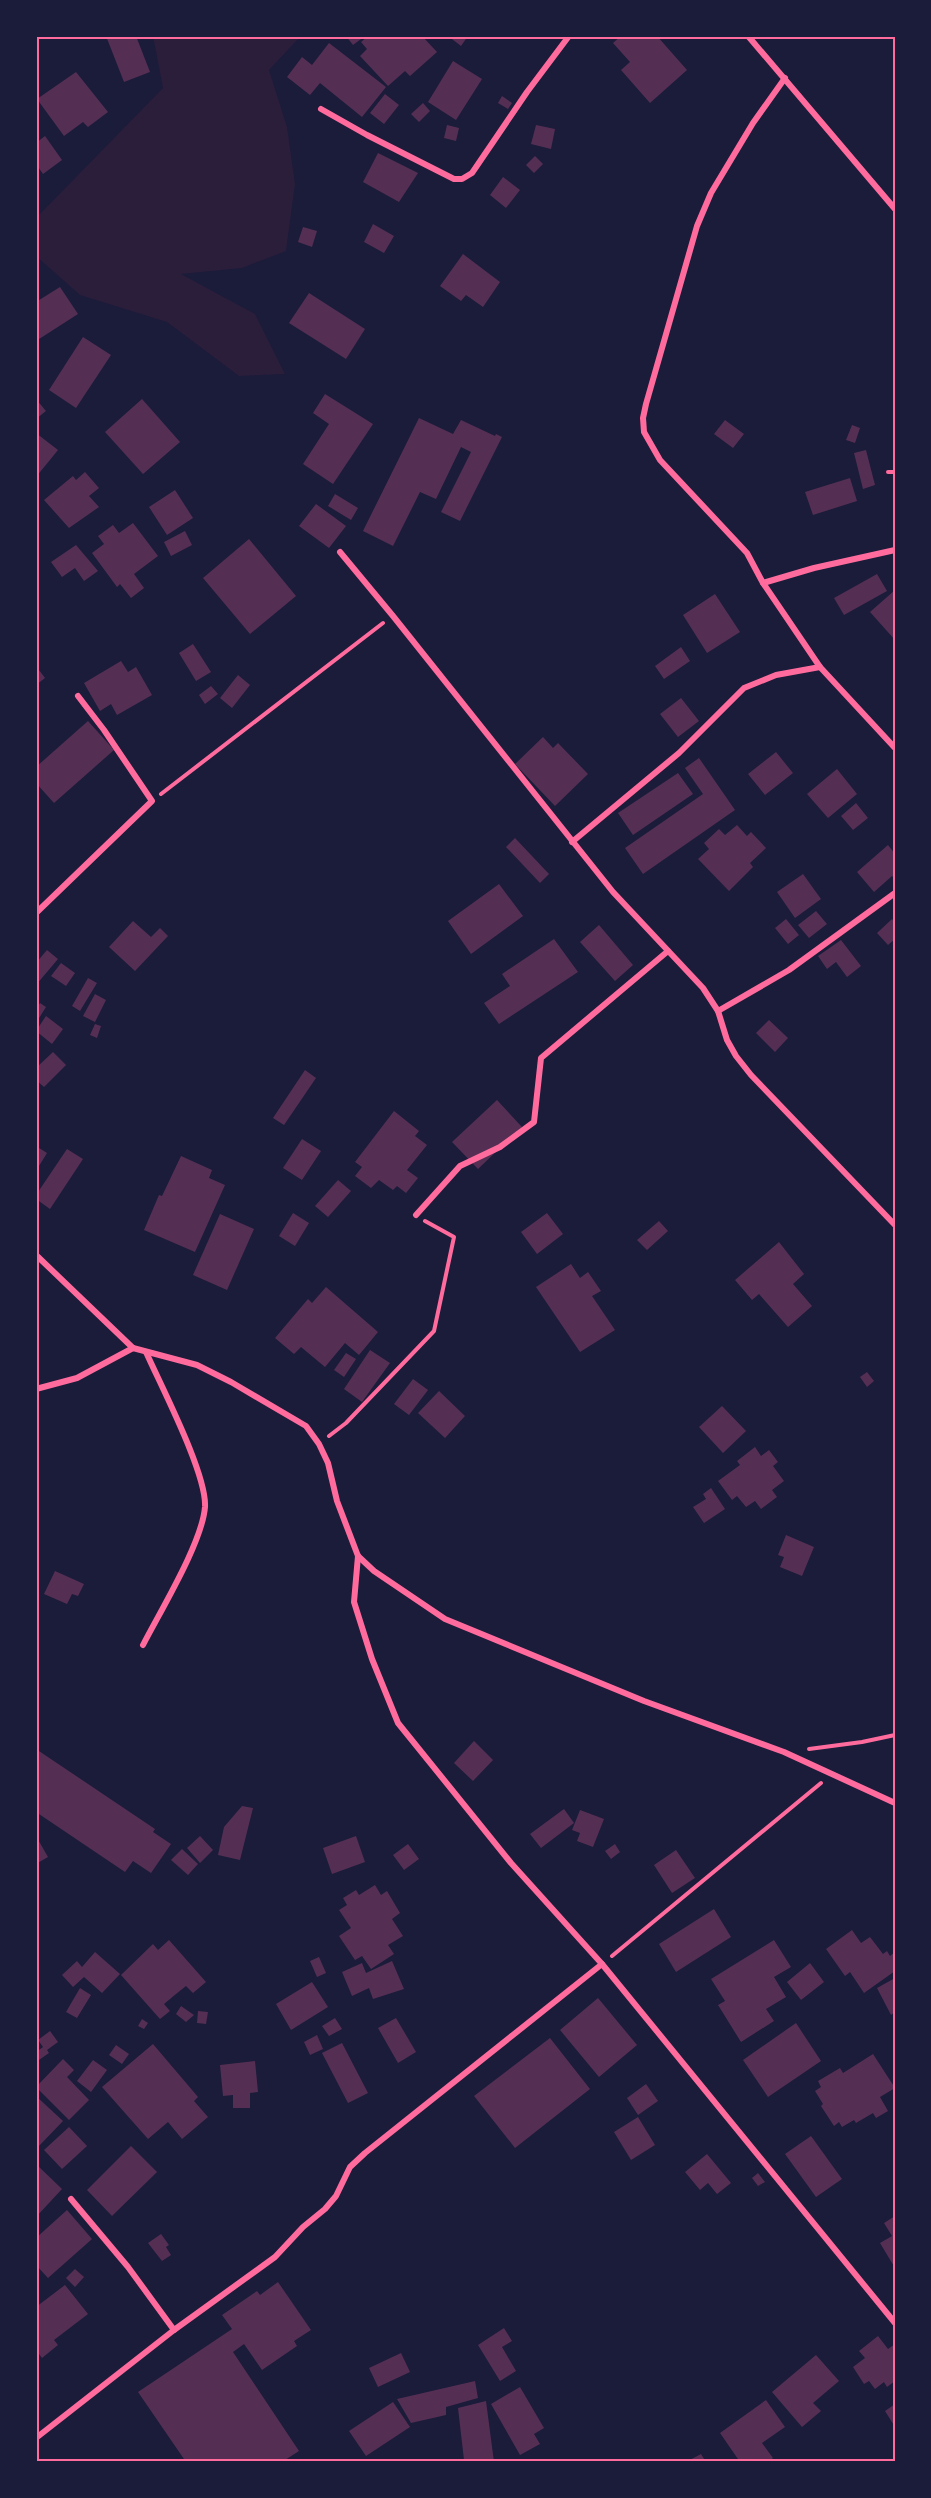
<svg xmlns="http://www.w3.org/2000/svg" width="931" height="2498" viewBox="0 0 931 2498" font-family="Cabin,sans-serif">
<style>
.green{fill:#2a1e3b}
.building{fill:#542f53}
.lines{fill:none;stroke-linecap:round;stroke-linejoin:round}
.path{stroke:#ff6b9d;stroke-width:4}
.minor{stroke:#ff6b9d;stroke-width:6}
.neatline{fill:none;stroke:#ff6b9d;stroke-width:2}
</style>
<rect width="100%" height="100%" fill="#1b1b3a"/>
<!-- green -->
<polygon class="green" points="153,36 301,36 269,70 287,127 295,184 286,251 242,268 181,274 255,314 285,374 239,376 167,322 80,295 36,256 36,218 163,88"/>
<!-- building -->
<g class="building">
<polygon points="106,36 136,36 150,72 124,82"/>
<polygon points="346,36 359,36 361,39 353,45"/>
<polygon points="368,36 422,36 437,52 410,76 405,71 388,86 360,56 367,49 361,42"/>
<polygon points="448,36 468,36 461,46"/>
<polygon points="621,36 657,36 687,70 650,103 621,70 630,62 613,43"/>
<polygon points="329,43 386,87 362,117 320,83 310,95 287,77 302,57 312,65"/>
<polygon points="453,61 482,79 456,120 428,102"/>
<polygon points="76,72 108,112 88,127 83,122 64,136 37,99"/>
<polygon points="385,94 399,105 384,124 370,113"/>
<polygon points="502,96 512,103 508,109 498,103"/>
<polygon points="423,103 430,111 419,122 411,114"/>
<polygon points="447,125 459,128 456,141 444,138"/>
<polygon points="536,125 555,129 551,149 531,144"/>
<polygon points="45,136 62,160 43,174 36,164 36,143"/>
<polygon points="378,153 418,173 399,202 363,182"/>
<polygon points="535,156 543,164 534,173 526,165"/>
<polygon points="503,177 520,190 506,208 490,195"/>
<polygon points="373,224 394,236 384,253 364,242"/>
<polygon points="303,227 317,231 312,247 298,242"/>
<polygon points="463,254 500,282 483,307 466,295 461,301 440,286"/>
<polygon points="60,287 78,314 36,341 36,302"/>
<polygon points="309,293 365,329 346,359 289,323"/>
<polygon points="83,337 111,355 76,408 49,390"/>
<polygon points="325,394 373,424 333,484 303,464 329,424 313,413"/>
<polygon points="36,399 46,411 36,419"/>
<polygon points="142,399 180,442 143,474 105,432"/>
<polygon points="419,418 453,434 461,420 495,436 496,434 502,437 460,521 441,512 471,452 461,447 436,499 420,492 393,546 363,531"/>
<polygon points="725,420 744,434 733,448 714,434"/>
<polygon points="852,425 860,428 855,443 846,440"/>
<polygon points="36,433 58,450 36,477"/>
<polygon points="866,450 875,485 863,489 854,453"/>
<polygon points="85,472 99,488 89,496 99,507 69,528 44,500 73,476 76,480"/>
<polygon points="850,478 857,501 813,515 805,492"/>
<polygon points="175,490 193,518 167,535 149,507"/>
<polygon points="335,494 358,508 351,520 328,506"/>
<polygon points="316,504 346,526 329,548 299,526"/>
<polygon points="133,523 158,556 134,574 144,588 131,598 120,584 117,587 92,553 104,544 98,536 113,525 119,533"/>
<polygon points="185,531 192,545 171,556 164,542"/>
<polygon points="249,539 296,596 250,634 203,578"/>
<polygon points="76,545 98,571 84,581 75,568 62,577 51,562"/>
<polygon points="877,574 887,591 844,615 834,598"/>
<polygon points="895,590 895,640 870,612"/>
<polygon points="715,594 740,632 707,653 683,615"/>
<polygon points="193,644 211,672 196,681 179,653"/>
<polygon points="681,647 690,661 664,679 655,666"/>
<polygon points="121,661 128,672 136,667 152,695 117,715 111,704 100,711 84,683"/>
<polygon points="36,666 45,678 36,685"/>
<polygon points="238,675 250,685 232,708 220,698"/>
<polygon points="211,686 218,694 205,704 199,695"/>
<polygon points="681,698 699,721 678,737 660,714"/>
<polygon points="88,721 114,750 54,803 36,783 36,767"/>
<polygon points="543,737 553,748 558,743 588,774 555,806 515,764"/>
<polygon points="776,752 793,773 765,795 748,774"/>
<polygon points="699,758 735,810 643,874 625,848 703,794 685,768"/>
<polygon points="837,769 857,794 828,818 807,794"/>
<polygon points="678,773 693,794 633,835 618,813"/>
<polygon points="856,803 868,818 853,830 841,816"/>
<polygon points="737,825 747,836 751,832 766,848 750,863 753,867 729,891 698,859 709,849 704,843 719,829 725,835"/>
<polygon points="515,838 549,874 540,883 506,847"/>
<polygon points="888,845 895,854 895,879 892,876 874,892 857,872"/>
<polygon points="803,874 821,899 795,918 777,892"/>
<polygon points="499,884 523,916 471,954 448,921"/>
<polygon points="816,911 827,924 809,938 798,925"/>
<polygon points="786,919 799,935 788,944 775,928"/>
<polygon points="892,919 895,923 895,939 888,945 877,933"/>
<polygon points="133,921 151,937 160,928 168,936 135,971 109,947"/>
<polygon points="599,925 633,965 615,981 580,942"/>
<polygon points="554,939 578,972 499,1024 484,1003 510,986 502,974"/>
<polygon points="841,940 861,966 847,977 836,962 827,969 818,956"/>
<polygon points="47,950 58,959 36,985 36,963"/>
<polygon points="61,963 75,973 66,986 51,976"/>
<polygon points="88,978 97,983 80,1011 72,1006"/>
<polygon points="95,994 106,1000 95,1022 83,1016"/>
<polygon points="40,1003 46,1007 36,1023 36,1009"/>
<polygon points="46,1016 63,1029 52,1044 36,1031"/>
<polygon points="769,1020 788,1038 775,1052 756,1033"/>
<polygon points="95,1024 101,1026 97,1038 90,1035"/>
<polygon points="53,1052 66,1065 44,1087 36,1080 36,1068"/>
<polygon points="305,1070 316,1078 284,1125 273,1118"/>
<polygon points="497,1100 522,1127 478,1169 452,1142"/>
<polygon points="394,1111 419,1131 415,1136 427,1145 407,1170 418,1178 406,1193 397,1186 393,1190 379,1180 371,1188 355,1176 362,1167 355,1162"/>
<polygon points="302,1139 321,1151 302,1180 283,1168"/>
<polygon points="36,1146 47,1153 36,1171"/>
<polygon points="67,1149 83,1159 50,1209 36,1199 36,1195"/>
<polygon points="181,1156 212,1170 209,1178 225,1185 195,1252 144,1230 159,1195 162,1196"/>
<polygon points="338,1180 351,1191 328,1217 315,1206"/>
<polygon points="293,1213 309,1223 295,1246 279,1236"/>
<polygon points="547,1213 563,1234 537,1254 521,1232"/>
<polygon points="220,1214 254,1229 227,1290 193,1275"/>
<polygon points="659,1221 668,1231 647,1250 637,1240"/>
<polygon points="779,1242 804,1274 793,1284 812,1306 788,1327 759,1294 752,1300 735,1280"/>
<polygon points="571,1264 580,1278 588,1272 601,1291 592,1296 615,1330 580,1352 536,1287"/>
<polygon points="326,1287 378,1332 359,1355 345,1343 325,1367 301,1347 294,1354 275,1338 308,1299 312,1303"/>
<polygon points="370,1350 390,1363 362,1402 344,1389"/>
<polygon points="346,1353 356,1359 344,1377 334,1370"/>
<polygon points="867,1372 874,1381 867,1387 860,1377"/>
<polygon points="413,1379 428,1390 409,1415 394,1404"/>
<polygon points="439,1391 465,1416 445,1438 418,1413"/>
<polygon points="722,1406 746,1431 723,1453 699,1427"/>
<polygon points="755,1447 761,1456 769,1450 778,1462 773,1466 784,1481 772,1490 777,1497 761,1509 755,1501 746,1507 737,1496 732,1500 718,1481 740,1465 737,1461"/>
<polygon points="711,1488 725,1509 704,1523 693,1507 706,1499 703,1494"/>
<polygon points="786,1535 814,1547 802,1576 780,1567 784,1557 778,1555"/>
<polygon points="55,1571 84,1584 78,1596 72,1594 67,1604 44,1594"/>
<polygon points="474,1741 493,1760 473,1781 454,1763"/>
<polygon points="36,1749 155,1829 153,1832 171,1844 151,1873 133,1861 125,1872 36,1812"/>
<polygon points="242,1806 253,1808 240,1860 218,1855 224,1827"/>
<polygon points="564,1809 574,1823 541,1848 530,1834"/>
<polygon points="580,1810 604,1819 593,1847 577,1841 580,1833 572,1830"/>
<polygon points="36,1836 48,1857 36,1864"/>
<polygon points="200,1836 213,1850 200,1863 187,1848"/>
<polygon points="356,1836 365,1862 332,1874 323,1848"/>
<polygon points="408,1844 419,1859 404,1870 393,1855"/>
<polygon points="615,1844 620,1852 611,1859 605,1851"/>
<polygon points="182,1849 198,1864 188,1875 171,1860"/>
<polygon points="676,1850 695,1878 672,1893 654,1865"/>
<polygon points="375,1885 381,1895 387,1891 400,1913 392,1919 403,1936 388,1945 394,1954 371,1969 362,1956 355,1960 339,1936 351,1928 339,1910 347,1905 343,1898 356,1890 359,1895"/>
<polygon points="714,1909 731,1937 676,1972 659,1944"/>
<polygon points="852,1930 861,1943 870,1937 883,1954 887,1951 890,1956 895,1952 895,1971 864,1993 850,1972 845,1976 826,1949"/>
<polygon points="169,1940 206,1982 193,1993 186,1986 176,1994 164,2004 170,2011 160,2019 121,1975 153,1944 158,1950"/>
<polygon points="774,1940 791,1967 774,1977 786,1997 766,2009 774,2021 741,2042 718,2005 725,2001 711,1979"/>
<polygon points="95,1952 120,1974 102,1993 84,1977 73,1987 62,1975 77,1961 82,1967"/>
<polygon points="319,1957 326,1973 317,1977 310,1961"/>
<polygon points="392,1961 404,1989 373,1999 369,1988 352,1996 342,1972 362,1963 366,1973"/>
<polygon points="810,1963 824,1982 801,2000 787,1982"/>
<polygon points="895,1978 895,2012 891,2015 877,1988"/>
<polygon points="312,1982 328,2007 291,2030 276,2004"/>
<polygon points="80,1988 91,1995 77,2018 66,2012"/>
<polygon points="598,1998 637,2045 599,2077 560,2030"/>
<polygon points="181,2006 194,2015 186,2022 176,2014"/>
<polygon points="198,2011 208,2012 206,2024 197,2023"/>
<polygon points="335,2018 342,2029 329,2036 322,2026"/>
<polygon points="396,2018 416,2052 398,2063 378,2028"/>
<polygon points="142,2019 148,2023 144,2029 138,2026"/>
<polygon points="796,2023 821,2061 768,2097 743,2060"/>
<polygon points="50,2031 58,2042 47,2050 49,2053 39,2060 36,2052 43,2047 38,2040"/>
<polygon points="317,2035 323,2049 310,2055 304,2042"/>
<polygon points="550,2038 590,2089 515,2148 474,2096"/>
<polygon points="342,2043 368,2093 348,2103 322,2053"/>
<polygon points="153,2044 198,2097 194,2101 208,2117 182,2139 168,2122 148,2139 102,2087"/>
<polygon points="116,2045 129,2054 122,2064 109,2055"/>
<polygon points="873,2054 895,2088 880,2097 888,2111 876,2118 873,2113 856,2123 854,2120 842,2127 839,2122 834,2126 821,2106 823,2104 815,2091 821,2087 818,2081 840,2068 843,2073"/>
<polygon points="63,2059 74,2070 67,2077 89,2100 69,2120 36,2087"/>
<polygon points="93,2060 107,2070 91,2092 77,2081"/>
<polygon points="255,2061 258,2092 250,2093 250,2108 233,2108 233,2095 223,2096 220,2065"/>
<polygon points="646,2084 658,2101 638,2115 627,2098"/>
<polygon points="36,2096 63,2121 38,2147 36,2145"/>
<polygon points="638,2117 655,2145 631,2160 614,2132"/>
<polygon points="69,2127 87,2146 62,2169 44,2150"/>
<polygon points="811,2136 842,2179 816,2197 785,2154"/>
<polygon points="131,2146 157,2172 112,2216 87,2190"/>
<polygon points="707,2154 731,2183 717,2194 708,2183 700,2190 685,2172"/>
<polygon points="36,2164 62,2189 36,2217"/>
<polygon points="758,2173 765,2182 758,2186 752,2178"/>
<polygon points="67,2210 92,2239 48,2278 36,2265 36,2238"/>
<polygon points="895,2216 895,2268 880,2243 892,2236 884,2223"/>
<polygon points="161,2234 169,2245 166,2247 171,2255 162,2261 148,2243"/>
<polygon points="75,2269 84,2277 75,2287 66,2278"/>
<polygon points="278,2282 311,2330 294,2341 297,2346 262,2370 244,2344 233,2352 299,2451 282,2462 186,2462 138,2392 232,2329 222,2315 257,2291 260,2295"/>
<polygon points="65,2285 88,2314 54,2340 58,2345 42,2358 36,2350 36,2307"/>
<polygon points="504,2328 512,2341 502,2347 516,2371 500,2381 478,2345"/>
<polygon points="878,2336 888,2349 895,2344 895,2381 887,2387 884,2382 875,2389 869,2381 864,2384 853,2367 865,2358 859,2351"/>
<polygon points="401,2353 410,2372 378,2387 369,2368"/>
<polygon points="816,2355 839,2381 813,2403 821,2411 802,2427 772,2392"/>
<polygon points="475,2381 478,2398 446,2407 446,2415 411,2423 397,2399"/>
<polygon points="520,2387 544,2428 534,2434 540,2444 520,2455 491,2404"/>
<polygon points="766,2400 785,2427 762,2443 773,2458 768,2462 740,2462 720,2433"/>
<polygon points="486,2401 494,2462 455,2462 464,2460 458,2408"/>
<polygon points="393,2402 410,2427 366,2456 349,2431"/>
<polygon points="895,2404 895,2427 885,2411"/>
<polygon points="701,2454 706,2462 686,2462"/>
</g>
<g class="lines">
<!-- path -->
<g class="path">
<polyline points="888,472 895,472"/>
<polyline points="161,794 383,623"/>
<polyline points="329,1436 346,1423 434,1331 454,1237 425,1221"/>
<polyline points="809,1749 862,1742 895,1735"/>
<polyline points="612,1956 821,1783"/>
</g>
<!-- minor -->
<g class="minor">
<polyline points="748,36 895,209"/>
<polyline points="785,78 753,123 711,193 697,226 646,404 643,418 644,432 660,460 747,553 763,583 820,667 895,748"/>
<polyline points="321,109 367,135 454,179 462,179 472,173 527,92 569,36"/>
<polyline points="340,552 393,616 613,892 703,988 718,1011 727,1040 736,1056 751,1075 895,1225"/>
<polyline points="763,583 814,568 895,550"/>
<polyline points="572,842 679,753 744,688 776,675 820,667"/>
<polyline points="36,913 152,801 104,730 78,696"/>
<polyline points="718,1011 789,970 895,893"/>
<polyline points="416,1215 460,1166 500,1147 534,1122 541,1058 668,951"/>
<polyline points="36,1255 133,1348"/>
<polyline points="36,1389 77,1378 133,1348 197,1365 231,1382 306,1426 319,1444 328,1463 337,1501 358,1556 374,1571 445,1619 644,1701 784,1752 895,1803"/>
<polyline points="358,1556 354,1602 372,1659 398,1723 511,1863 602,1964 895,2323"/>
<path d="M143,1645C161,1610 202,1543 205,1507C207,1474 161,1386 146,1352"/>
<polyline points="71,2199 128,2267 174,2330"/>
<polyline points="36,2438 174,2330 275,2257 303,2227 325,2209 336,2196 350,2167 365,2153 602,1964"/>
</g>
</g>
<!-- border -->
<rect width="931" height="2498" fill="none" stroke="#1b1b3a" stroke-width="75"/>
<rect x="38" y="38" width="856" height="2422" class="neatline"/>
</svg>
